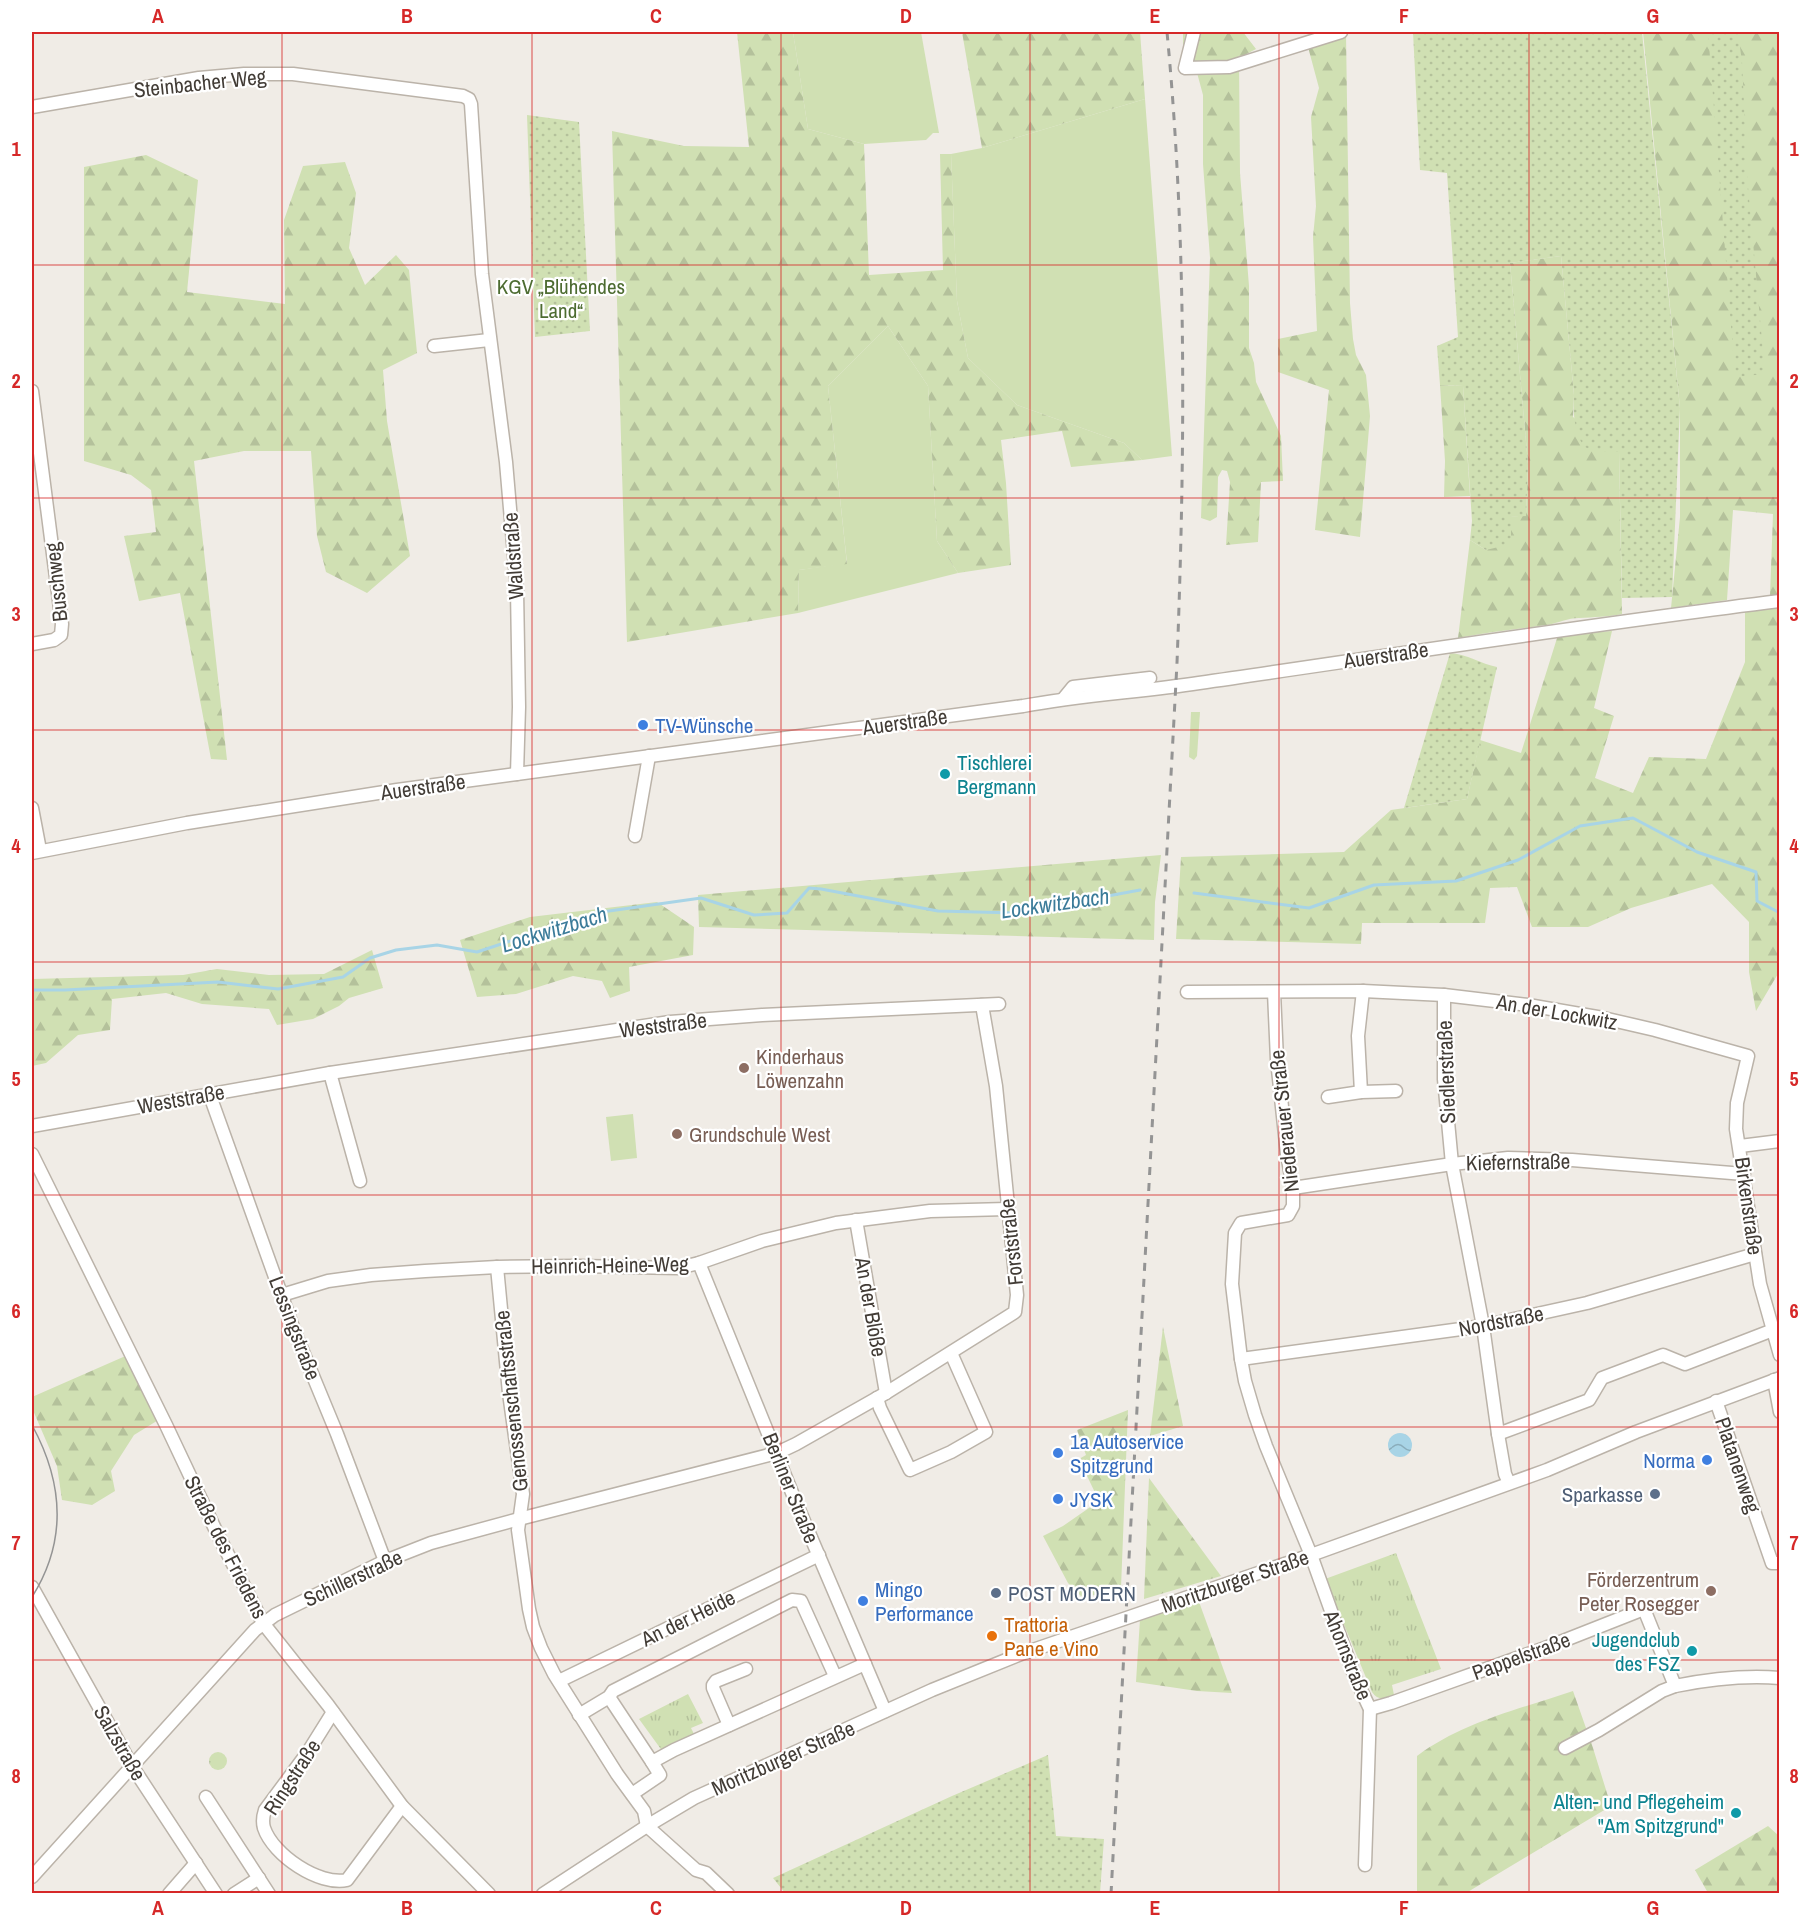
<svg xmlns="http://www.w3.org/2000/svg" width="1811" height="1925" viewBox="0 0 1811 1925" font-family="'Archivo Narrow',sans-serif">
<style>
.grass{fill:#d0e0b3}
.forest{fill:url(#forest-firs)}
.park{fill:url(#park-tufts)}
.garden{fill:url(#garden-dots)}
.water{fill:url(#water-waves)}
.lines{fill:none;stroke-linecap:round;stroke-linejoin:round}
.stream{stroke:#a8d4e6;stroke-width:3}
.minor-casing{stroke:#bbb3a9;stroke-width:15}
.minor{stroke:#fff;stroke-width:12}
.tram{stroke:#949494;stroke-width:1.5}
.rail{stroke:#949494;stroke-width:3;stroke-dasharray:8 8;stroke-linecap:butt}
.grid{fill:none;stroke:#d62828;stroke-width:1.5;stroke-opacity:0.55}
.shop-dot{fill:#3f7fe0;stroke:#fff;stroke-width:2}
.culture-dot{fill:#0f9aa8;stroke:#fff;stroke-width:2}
.education-dot{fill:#8d6e63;stroke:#fff;stroke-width:2}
.service-dot{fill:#5c6f8a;stroke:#fff;stroke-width:2}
.food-dot{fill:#e8710a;stroke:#fff;stroke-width:2}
.labels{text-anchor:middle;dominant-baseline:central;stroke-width:4.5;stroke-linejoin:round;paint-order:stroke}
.street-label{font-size:21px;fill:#423c36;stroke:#fff}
.park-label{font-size:21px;fill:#4d6c31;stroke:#fff}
.shop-label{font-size:21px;fill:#366cbe;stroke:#fff;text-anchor:start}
.culture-label{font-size:21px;fill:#0d838f;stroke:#fff;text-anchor:end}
.education-label{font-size:21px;fill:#785e54;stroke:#fff;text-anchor:start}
.service-label{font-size:21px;fill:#4e5e75;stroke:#fff;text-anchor:end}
.food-label{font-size:21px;fill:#c56008;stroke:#fff;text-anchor:start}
.water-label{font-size:22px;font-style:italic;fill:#3b7b99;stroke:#fff}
.neatline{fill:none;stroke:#d62828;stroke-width:2}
.grid-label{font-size:20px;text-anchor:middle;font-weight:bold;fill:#d62828}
</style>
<defs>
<pattern id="forest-firs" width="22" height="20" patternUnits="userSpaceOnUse" patternTransform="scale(1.5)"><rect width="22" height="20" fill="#d0e0b3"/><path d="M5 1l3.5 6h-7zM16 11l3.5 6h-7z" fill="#b4c19b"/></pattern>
<pattern id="park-tufts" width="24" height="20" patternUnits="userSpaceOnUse" patternTransform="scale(1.5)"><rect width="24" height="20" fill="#d0e0b3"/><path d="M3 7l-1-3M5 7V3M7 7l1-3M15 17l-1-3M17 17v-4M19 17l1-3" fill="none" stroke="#b4c19b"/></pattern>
<pattern id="garden-dots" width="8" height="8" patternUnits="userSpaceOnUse" patternTransform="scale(1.5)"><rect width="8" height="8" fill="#d0e0b3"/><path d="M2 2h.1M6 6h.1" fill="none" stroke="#b4c19b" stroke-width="1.8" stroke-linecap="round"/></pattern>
<pattern id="water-waves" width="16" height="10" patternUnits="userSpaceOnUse" patternTransform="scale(1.5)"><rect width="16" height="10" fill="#a8d4e6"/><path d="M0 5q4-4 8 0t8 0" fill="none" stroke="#8aadbb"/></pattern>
</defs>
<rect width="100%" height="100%" fill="#f0ece6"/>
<!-- grass -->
<g class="grass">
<polygon points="793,32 921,32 939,133 933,133 926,140 864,144 808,129"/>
<polygon points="1145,99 1172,456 1142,460 1124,443 1017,405 968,358 957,301 951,154 982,148"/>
<polygon points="888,326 928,386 937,541 958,573 798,613 799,570 847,563 828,386"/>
<polygon points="1191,712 1200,712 1197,756 1194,760 1189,757"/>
<polygon points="633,1114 637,1158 611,1161 606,1117"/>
</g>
<!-- forest -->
<g class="forest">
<polygon points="737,32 793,32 808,129 864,144 869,275 943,270 940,154 951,154 957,301 968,358 1017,405 1124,443 1142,460 1071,467 1062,431 1001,440 1006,483 1011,565 958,573 937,541 928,386 888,326 828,386 847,564 799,570 798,613 627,642 612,131 684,146 749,147"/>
<polygon points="962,32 1140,32 1145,99 982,148"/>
<polygon points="1183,32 1243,32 1256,49 1239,58 1240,173 1249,286 1249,348 1254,363 1256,382 1281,436 1283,481 1261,482 1258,542 1226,545 1230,482 1227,471 1222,470 1218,477 1217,517 1210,521 1201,518 1210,258 1203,164 1203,95 1196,69 1183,56"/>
<polygon points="1643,32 1779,32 1779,595 1770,596 1773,514 1733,510 1727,600 1671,608 1680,517 1680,408"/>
<polygon points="1346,34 1350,303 1353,339 1356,355 1366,375 1370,416 1360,537 1315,530 1329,390 1278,372 1278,339 1317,331 1313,237 1316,206 1311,117 1319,88 1308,47"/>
<polygon points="146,155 198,180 187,292 285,304 284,220 303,166 345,162 356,193 349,248 365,285 396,255 409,270 417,353 383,370 387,421 410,556 367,593 326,572 317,536 311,451 244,451 194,461 227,760 211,759 180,593 139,601 124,536 156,532 151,490 131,475 84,461 84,167"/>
<path d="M1561,256L1574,395L1573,417L1619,451L1622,614C1608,617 1594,617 1579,618C1568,618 1558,623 1547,625C1517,629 1487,632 1458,638L1470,540L1486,550L1511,517L1526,515L1528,464L1510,263Z"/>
<polygon points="1440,385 1463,386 1470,496 1444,497 1445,461"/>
<polygon points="1779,608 1779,972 1756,1011 1749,972 1749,922 1712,884 1631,908 1588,927 1532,927 1517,887 1490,888 1485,923 1362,923 1361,944 1176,939 1181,857 1344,852 1391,810 1467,799 1480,740 1521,753 1558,635 1612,631 1594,708 1614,716 1595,778 1633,793 1649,757 1706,759 1745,662 1745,612"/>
<polygon points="1161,855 1155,902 1154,940 699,927 698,895"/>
<polygon points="657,902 694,927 693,955 629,967 630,991 610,998 602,981 573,976 516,994 477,997 460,940 530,917"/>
<polygon points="372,950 383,988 349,998 339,1006 313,1019 277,1025 269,1009 202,1004 166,993 112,999 110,1030 78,1035 46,1063 32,1066 32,979 183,975 217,969 269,975 324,974"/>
<polygon points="1163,1327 1183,1426 1150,1436"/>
<polygon points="130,1354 160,1419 134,1435 111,1471 115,1491 92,1505 62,1500 57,1466 32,1408 32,1397"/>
<polygon points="1128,1410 1121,1588 1083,1598 1068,1583 1043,1536 1063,1526 1099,1501 1079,1459 1086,1455 1077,1430"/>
<polygon points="1149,1478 1221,1576 1144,1599"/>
<polygon points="1198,1599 1232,1693 1197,1691 1136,1682 1140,1619"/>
<path d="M1573,1691L1593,1748L1611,1806L1466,1893H1417V1756C1463,1722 1520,1709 1573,1691Z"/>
<polygon points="1768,1826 1779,1836 1779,1893 1708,1893 1695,1870"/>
</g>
<!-- park -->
<g class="park">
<path d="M1396,1553L1441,1669L1392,1685L1394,1695C1385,1699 1378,1701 1372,1692L1325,1579Z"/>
<polygon points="688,1694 703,1723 691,1728 695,1736 663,1752 639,1719"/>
<circle cx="218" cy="1761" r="9"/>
</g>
<!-- garden -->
<g class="garden">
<path d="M1413,32H1642L1680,408L1672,597L1622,598L1619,452L1593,451L1583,446C1574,427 1573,416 1574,395L1561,256L1510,263L1528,464L1526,516L1511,517V544L1486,550L1470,540L1472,521L1463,386L1440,385L1437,346L1458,337L1447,173L1420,170Z"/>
<polygon points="1708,32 1738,32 1742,62 1748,187 1765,374 1735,377"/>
<polygon points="527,115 579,122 590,331 535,337"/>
<path d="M1450,653C1467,654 1481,664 1497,667L1467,799L1404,808Z"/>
<polygon points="1048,1755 1056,1836 1104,1839 1100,1893 785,1893 773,1878 952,1796"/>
</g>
<!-- water -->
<circle class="water" cx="1400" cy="1445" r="12"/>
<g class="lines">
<!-- stream -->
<g class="stream">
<polyline points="1194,893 1309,908 1374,885 1456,881 1518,860 1580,826 1633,818 1697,852 1756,872 1757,901 1780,913"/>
<polyline points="32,990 65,990 218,982 278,989 343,977 370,958 396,950 437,945 477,952 595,913 701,898 754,915 787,913 809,888 821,889 938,911 1016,913 1140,890"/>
</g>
<defs>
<g id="minor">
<polyline points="1194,32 1185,68 1229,67 1341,32"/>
<polyline points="32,107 199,78 244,74 293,74 463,96 469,99 471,104 482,274 506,462 517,590 519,707 517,774"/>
<polyline points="434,346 489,340"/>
<polyline points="32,391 62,624 61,635 54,640 32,644"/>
<polyline points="1064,698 1073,687 1150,678"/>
<polyline points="32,808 40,850"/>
<polyline points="635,836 649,756"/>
<path d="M32,853L187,823L397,790L1023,706C1082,695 1140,692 1199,683C1392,655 1586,625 1780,601"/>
<polyline points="1187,992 1363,991 1444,995 1528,1005 1603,1018 1655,1030 1748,1056 1737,1103 1736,1129 1760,1284 1780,1355"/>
<polyline points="1274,992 1277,1060 1287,1154 1293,1188 1293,1206 1288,1215 1241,1223 1235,1233 1232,1284 1241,1359 1245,1381 1255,1415 1266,1446 1311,1555 1354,1675 1370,1709 1365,1865"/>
<polyline points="1444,995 1444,1079 1452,1164 1483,1326 1498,1434 1505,1474 1509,1483"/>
<polyline points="330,1073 360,1181"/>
<polyline points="1361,1092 1358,1036 1363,991"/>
<polyline points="209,1093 294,1330 337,1434 385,1561"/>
<polyline points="1328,1097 1361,1092 1396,1091"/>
<polyline points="32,1126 330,1073 670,1022 762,1015 999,1004"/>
<polyline points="1740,1146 1780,1141"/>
<polyline points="32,1154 166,1425 217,1533 263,1623 328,1705 402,1806 489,1894"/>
<polyline points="1293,1188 1452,1164 1508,1158 1572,1160 1744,1174"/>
<polyline points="856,1220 886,1393"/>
<polyline points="699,1263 795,1500 885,1711"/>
<polyline points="497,1267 509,1393 523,1494 518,1530 529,1609 533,1627 541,1648 554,1674 617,1774 644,1811 647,1826 696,1870 706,1873 728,1894"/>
<polyline points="282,1295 328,1281 371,1275 425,1271 497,1267 578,1266 678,1268 699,1263 762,1241 836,1223 930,1211 1007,1209"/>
<polyline points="1241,1359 1483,1326 1587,1303 1755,1254"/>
<polyline points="1774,1380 1780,1412"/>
<polyline points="877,1398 880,1408 910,1470 951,1452 986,1432 951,1353"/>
<polyline points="1716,1401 1772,1563 1780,1563"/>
<polyline points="1498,1434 1589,1400 1602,1378 1663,1355 1685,1364 1773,1330"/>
<polyline points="32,1587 132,1766 216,1894"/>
<polyline points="559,1681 819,1555"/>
<path d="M1675,1686C1710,1679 1744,1675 1780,1678"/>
<polyline points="609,1697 652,1762 674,1750 865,1664"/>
<polyline points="1370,1709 1391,1703 1545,1648 1644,1609 1675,1686 1662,1691 1599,1730 1565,1748"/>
<path d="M333,1712L308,1752L265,1810C263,1816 262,1821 264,1828C273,1855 319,1886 347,1880L402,1806"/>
<polyline points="579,1715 609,1697 613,1691 792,1600 801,1601 835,1676"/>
<polyline points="729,1725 713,1688 713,1685 716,1681 746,1669"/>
<polyline points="632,1794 660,1775 652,1762"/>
<polyline points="206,1797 269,1894"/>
<polyline points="32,1877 255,1630 275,1615 385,1561 431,1543 519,1519 777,1453 796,1444 886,1393 1015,1312 1017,1295 996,1086 982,1005"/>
<polyline points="169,1894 196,1863"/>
<polyline points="234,1894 259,1878"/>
<polyline points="543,1894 647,1826 694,1798 932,1690 1021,1654 1311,1555 1547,1470 1636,1432 1780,1378"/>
</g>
</defs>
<!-- minor casing -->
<use href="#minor" class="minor-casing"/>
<!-- minor -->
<use href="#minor" class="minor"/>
<!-- tram -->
<path class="tram" d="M32,1425C63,1482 68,1540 32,1597"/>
<!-- rail -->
<path class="rail" d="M1111,1894L1177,663C1185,452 1187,242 1167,32"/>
</g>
<!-- grid -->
<path class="grid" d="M282,32V1894M532,32V1894M781,32V1894M1030,32V1894M1279,32V1894M1529,32V1894M32,265H1780M32,498H1780M32,730H1780M32,962H1780M32,1195H1780M32,1427H1780M32,1660H1780"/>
<!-- markers -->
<g class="shop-dot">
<circle cx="643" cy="725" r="6"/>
<circle cx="1058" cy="1453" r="6"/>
<circle cx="1707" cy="1460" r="6"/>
<circle cx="1058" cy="1499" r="6"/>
<circle cx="863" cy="1601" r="6"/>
</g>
<g class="culture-dot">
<circle cx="945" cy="774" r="6"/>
<circle cx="1692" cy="1651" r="6"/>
<circle cx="1736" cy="1813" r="6"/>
</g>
<g class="education-dot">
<circle cx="744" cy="1068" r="6"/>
<circle cx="677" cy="1134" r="6"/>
<circle cx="1711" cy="1591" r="6"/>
</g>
<g class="service-dot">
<circle cx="1655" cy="1494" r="6"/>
<circle cx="996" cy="1593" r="6"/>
</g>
<circle class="food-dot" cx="992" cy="1636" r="6"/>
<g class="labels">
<!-- street labels -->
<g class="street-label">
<text transform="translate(200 83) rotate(-6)">Steinbacher Weg</text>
<text transform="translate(513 556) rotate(-94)">Waldstraße</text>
<text transform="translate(56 582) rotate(-96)">Buschweg</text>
<text transform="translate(1386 655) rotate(-8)">Auerstraße</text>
<text transform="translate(905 722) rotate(-8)">Auerstraße</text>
<text transform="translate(423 787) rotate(-8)">Auerstraße</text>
<text transform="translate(1557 1012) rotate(10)">An der Lockwitz</text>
<text transform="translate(663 1025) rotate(-7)">Weststraße</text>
<text transform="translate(1446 1072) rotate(-92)">Siedlerstraße</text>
<text transform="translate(181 1099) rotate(-10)">Weststraße</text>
<text transform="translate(1284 1121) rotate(-96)">Niederauer Straße</text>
<text transform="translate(1518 1162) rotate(-1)">Kiefernstraße</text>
<text transform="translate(1749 1206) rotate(82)">Birkenstraße</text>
<text transform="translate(1011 1242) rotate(-96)">Forststraße</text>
<text transform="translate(610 1265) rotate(-1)">Heinrich-Heine-Weg</text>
<text transform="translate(871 1307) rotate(80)">An der Blöße</text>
<text transform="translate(1501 1321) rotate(-11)">Nordstraße</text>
<text transform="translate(295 1328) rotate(69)">Lessingstraße</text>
<text transform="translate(511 1401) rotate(-96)">Genossenschaftsstraße</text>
<text transform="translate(1738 1465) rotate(71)">Platanenweg</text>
<text transform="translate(791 1488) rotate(68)">Berliner Straße</text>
<text transform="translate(226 1547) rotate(63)">Straße des Friedens</text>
<text transform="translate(353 1578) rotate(-25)">Schillerstraße</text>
<text transform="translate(1235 1581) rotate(-19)">Moritzburger Straße</text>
<text transform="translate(688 1618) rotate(-26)">An der Heide</text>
<text transform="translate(1348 1655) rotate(68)">Ahornstraße</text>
<text transform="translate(1521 1656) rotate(-20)">Pappelstraße</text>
<text transform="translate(120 1743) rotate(60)">Salzstraße</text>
<text transform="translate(783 1758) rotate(-24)">Moritzburger Straße</text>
<text transform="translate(292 1777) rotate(-57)">Ringstraße</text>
</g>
<!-- park labels -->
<g class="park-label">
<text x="561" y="286">KGV „Blühendes<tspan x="561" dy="24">Land“</tspan></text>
</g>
<!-- shop labels -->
<g class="shop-label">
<text x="655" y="725">TV-Wünsche</text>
<text x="1070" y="1441">1a Autoservice<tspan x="1070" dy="24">Spitzgrund</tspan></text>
<text x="1695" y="1460" text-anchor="end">Norma</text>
<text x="1070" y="1499">JYSK</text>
<text x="875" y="1589">Mingo<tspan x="875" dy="24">Performance</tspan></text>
</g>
<!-- culture labels -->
<g class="culture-label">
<text x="957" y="762" text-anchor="start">Tischlerei<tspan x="957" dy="24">Bergmann</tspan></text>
<text x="1680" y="1639">Jugendclub<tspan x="1680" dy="24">des FSZ</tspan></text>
<text x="1724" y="1801">Alten- und Pflegeheim<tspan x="1724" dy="24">"Am Spitzgrund"</tspan></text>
</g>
<!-- education labels -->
<g class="education-label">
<text x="756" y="1056">Kinderhaus<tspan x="756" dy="24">Löwenzahn</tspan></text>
<text x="689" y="1134">Grundschule West</text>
<text x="1699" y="1579" text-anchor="end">Förderzentrum<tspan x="1699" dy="24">Peter Rosegger</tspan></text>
</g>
<!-- service labels -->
<g class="service-label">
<text x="1643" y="1494">Sparkasse</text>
<text x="1008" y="1593" text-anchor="start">POST MODERN</text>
</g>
<!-- food labels -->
<g class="food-label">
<text x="1004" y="1624">Trattoria<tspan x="1004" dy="24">Pane e Vino</tspan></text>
</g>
<!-- water labels -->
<g class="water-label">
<text transform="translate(1055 903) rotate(-8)">Lockwitzbach</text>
<text transform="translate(554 929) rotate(-17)">Lockwitzbach</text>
</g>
</g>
<!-- border -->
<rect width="1811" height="1925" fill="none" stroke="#ffffff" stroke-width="66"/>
<rect x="33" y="33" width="1745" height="1859" class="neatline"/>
<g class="grid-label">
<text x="158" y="23">A</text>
<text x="407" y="23">B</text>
<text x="656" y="23">C</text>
<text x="906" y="23">D</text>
<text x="1155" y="23">E</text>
<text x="1404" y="23">F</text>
<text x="1653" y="23">G</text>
<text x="16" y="156">1</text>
<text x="1794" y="156">1</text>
<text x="16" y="388">2</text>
<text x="1794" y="388">2</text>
<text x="16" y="621">3</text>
<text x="1794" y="621">3</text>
<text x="16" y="853">4</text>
<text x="1794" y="853">4</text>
<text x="16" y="1086">5</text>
<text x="1794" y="1086">5</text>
<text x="16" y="1318">6</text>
<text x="1794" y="1318">6</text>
<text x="16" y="1550">7</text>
<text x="1794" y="1550">7</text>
<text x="16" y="1783">8</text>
<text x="1794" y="1783">8</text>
<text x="158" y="1915">A</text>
<text x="407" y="1915">B</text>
<text x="656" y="1915">C</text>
<text x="906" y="1915">D</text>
<text x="1155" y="1915">E</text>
<text x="1404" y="1915">F</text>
<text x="1653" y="1915">G</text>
</g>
</svg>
